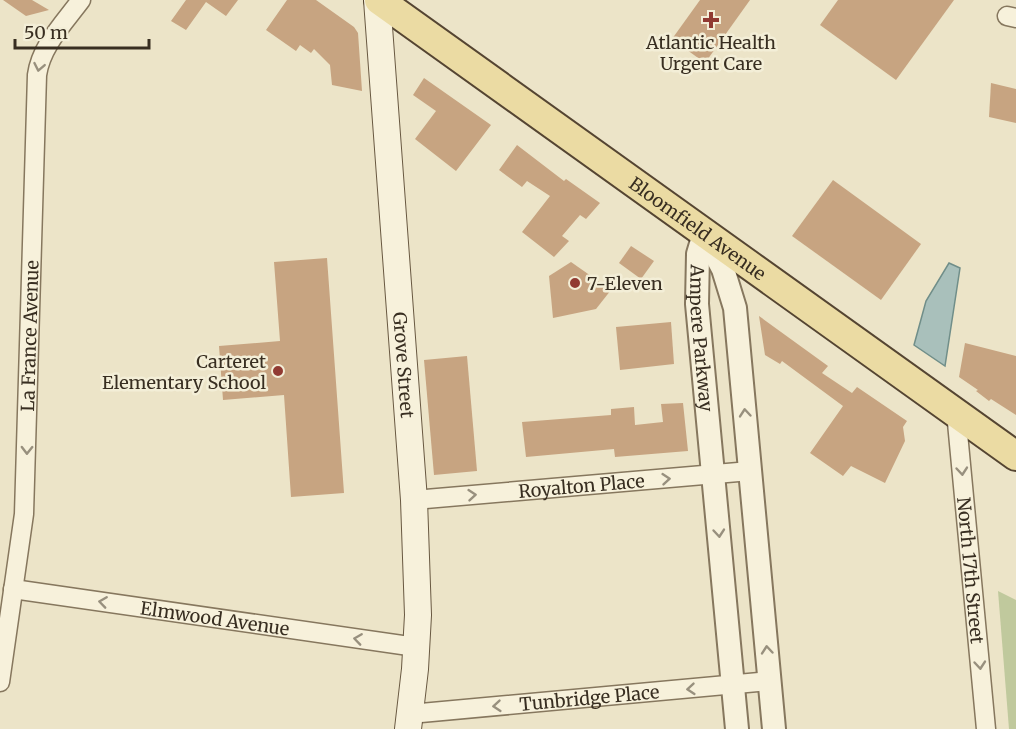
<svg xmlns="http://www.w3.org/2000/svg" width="1016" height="729" viewBox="0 0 1016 729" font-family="Merriweather,serif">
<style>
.green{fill:#c0c99d}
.water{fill:#a9c0bb;stroke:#708e89;stroke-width:1.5}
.building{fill:#c7a481}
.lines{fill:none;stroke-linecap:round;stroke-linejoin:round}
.minor-casing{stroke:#86775e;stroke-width:21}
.tertiary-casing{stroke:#86775e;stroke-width:26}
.secondary-casing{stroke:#685841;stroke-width:28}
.primary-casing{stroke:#554532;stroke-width:32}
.minor{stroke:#f7f1db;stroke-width:18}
.tertiary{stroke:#f7f1db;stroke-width:22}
.secondary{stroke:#f7f1db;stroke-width:26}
.primary{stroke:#ebdba3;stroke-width:28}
.oneway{stroke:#98907e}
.poi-dot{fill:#913a32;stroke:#f3eed7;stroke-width:2}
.labels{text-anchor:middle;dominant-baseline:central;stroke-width:5;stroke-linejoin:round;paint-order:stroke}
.poi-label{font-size:18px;fill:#382e21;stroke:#f3eed7}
.street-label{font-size:18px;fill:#382e21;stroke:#f3eed7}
</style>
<rect width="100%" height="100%" fill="#ece4c8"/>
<!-- green -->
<polygon class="green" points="998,591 1016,600 1016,729 1009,729"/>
<!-- water -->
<polygon class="water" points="949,263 960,268 945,366 914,345 926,301"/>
<!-- building -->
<g class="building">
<polygon points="3,0 32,0 49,10 26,16"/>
<polygon points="186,0 238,0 226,16 206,2 186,30 171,21"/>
<polygon points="287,0 316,0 354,27 358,33 362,91 332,85 330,65 314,49 311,53 300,45 296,51 266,30"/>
<polygon points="700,0 750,0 705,63 672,39"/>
<polygon points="838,0 954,0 896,80 820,25"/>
<polygon points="424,78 491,125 456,171 415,139 436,111 413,95"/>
<polygon points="991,83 1016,89 1016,123 989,117"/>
<polygon points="517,145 564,181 566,179 600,203 586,219 580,215 562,236 569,241 554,257 522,232 550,196 527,181 522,187 499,170"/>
<polygon points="833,180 921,244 881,300 792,236"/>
<polygon points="631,246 654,261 641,279 619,263"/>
<polygon points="327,258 344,493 291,497 284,395 223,400 219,346 280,341 274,262"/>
<polygon points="571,262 611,290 596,309 553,318 549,276"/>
<polygon points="759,316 828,366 822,373 852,393 857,387 907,421 903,427 905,441 885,483 851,466 843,476 810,453 843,406 782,361 780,364 765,355"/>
<polygon points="671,322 674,364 620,370 616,327"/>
<polygon points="965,343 1016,356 1016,415 991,399 989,401 976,391 978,390 959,377"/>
<polygon points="467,356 477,471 434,475 424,360"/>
<polygon points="683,403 688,451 615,457 614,449 526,457 522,422 611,415 611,409 634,407 635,425 663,422 661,404"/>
</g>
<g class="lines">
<defs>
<g id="minor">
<polyline points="1007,16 1016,18"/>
<path id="s1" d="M956,412L986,729"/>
<path id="s2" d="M414,500L750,471"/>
<path id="s3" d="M13,589L416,647"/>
<path id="s4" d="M0,682L24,514L37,75C41,46 64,23 81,0"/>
<path id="s5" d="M410,714L770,681"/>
</g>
<g id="tertiary">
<path id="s6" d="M704,234L698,254L697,304L737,729"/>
<polyline points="705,235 723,269 735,308 774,729"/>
</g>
<g id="secondary">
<path id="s7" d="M377,0L414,500L418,615L415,669L408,729"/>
</g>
<g id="primary">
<path id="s8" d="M379,0L1016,456"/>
</g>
</defs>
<!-- minor casing -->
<use href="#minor" class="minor-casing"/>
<!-- tertiary casing -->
<use href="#tertiary" class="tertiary-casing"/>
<!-- secondary casing -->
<use href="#secondary" class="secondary-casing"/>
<!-- primary casing -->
<use href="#primary" class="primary-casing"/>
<!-- minor -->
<use href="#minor" class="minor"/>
<!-- tertiary -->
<use href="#tertiary" class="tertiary"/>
<!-- secondary -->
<use href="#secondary" class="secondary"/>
<!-- primary -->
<use href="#primary" class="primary"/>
</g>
<!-- one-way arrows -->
<defs><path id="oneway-chevron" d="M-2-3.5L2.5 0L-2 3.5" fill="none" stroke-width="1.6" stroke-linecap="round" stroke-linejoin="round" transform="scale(1.5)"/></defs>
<g class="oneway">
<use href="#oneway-chevron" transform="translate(39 67) rotate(101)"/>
<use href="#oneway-chevron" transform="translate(745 413) rotate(-95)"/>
<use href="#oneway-chevron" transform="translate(27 450) rotate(91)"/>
<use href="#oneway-chevron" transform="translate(962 471) rotate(85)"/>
<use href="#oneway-chevron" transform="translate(666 479) rotate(-5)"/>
<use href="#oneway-chevron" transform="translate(472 495) rotate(-5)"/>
<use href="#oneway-chevron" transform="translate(719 533) rotate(85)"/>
<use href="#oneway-chevron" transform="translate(103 602) rotate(-172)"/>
<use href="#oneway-chevron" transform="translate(358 639) rotate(-172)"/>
<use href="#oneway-chevron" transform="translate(767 650) rotate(-95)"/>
<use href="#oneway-chevron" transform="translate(980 665) rotate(85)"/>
<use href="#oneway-chevron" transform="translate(691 689) rotate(175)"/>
<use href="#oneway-chevron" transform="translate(497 706) rotate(175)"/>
</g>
<!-- markers -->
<g class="poi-dot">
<path d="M708 11h6v6h6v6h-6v6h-6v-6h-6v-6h6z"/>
<circle cx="575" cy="283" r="6"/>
<circle cx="278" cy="371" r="6"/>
</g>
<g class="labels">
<!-- poi labels -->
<g class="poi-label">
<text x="711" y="42">Atlantic Health<tspan x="711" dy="21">Urgent Care</tspan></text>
<text x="587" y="283" text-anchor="start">7-Eleven</text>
<text x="266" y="361" text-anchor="end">Carteret<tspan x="266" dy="21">Elementary School</tspan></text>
</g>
<!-- street labels -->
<g class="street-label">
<text stroke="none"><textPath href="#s8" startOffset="392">Bloomfield Avenue</textPath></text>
<text stroke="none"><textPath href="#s4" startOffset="348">La France Avenue</textPath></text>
<text stroke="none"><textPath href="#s6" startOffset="105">Ampere Parkway</textPath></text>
<text stroke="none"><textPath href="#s7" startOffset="366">Grove Street</textPath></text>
<text stroke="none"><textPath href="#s2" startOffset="168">Royalton Place</textPath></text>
<text stroke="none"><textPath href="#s1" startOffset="159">North 17th Street</textPath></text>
<text stroke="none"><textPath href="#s3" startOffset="204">Elmwood Avenue</textPath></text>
<text stroke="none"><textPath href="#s5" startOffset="180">Tunbridge Place</textPath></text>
</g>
</g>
<!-- scale -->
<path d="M15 39v9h134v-9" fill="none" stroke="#382e21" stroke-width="3"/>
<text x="24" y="39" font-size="18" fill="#382e21" stroke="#f3eed7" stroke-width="4.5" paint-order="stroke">50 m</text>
</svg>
